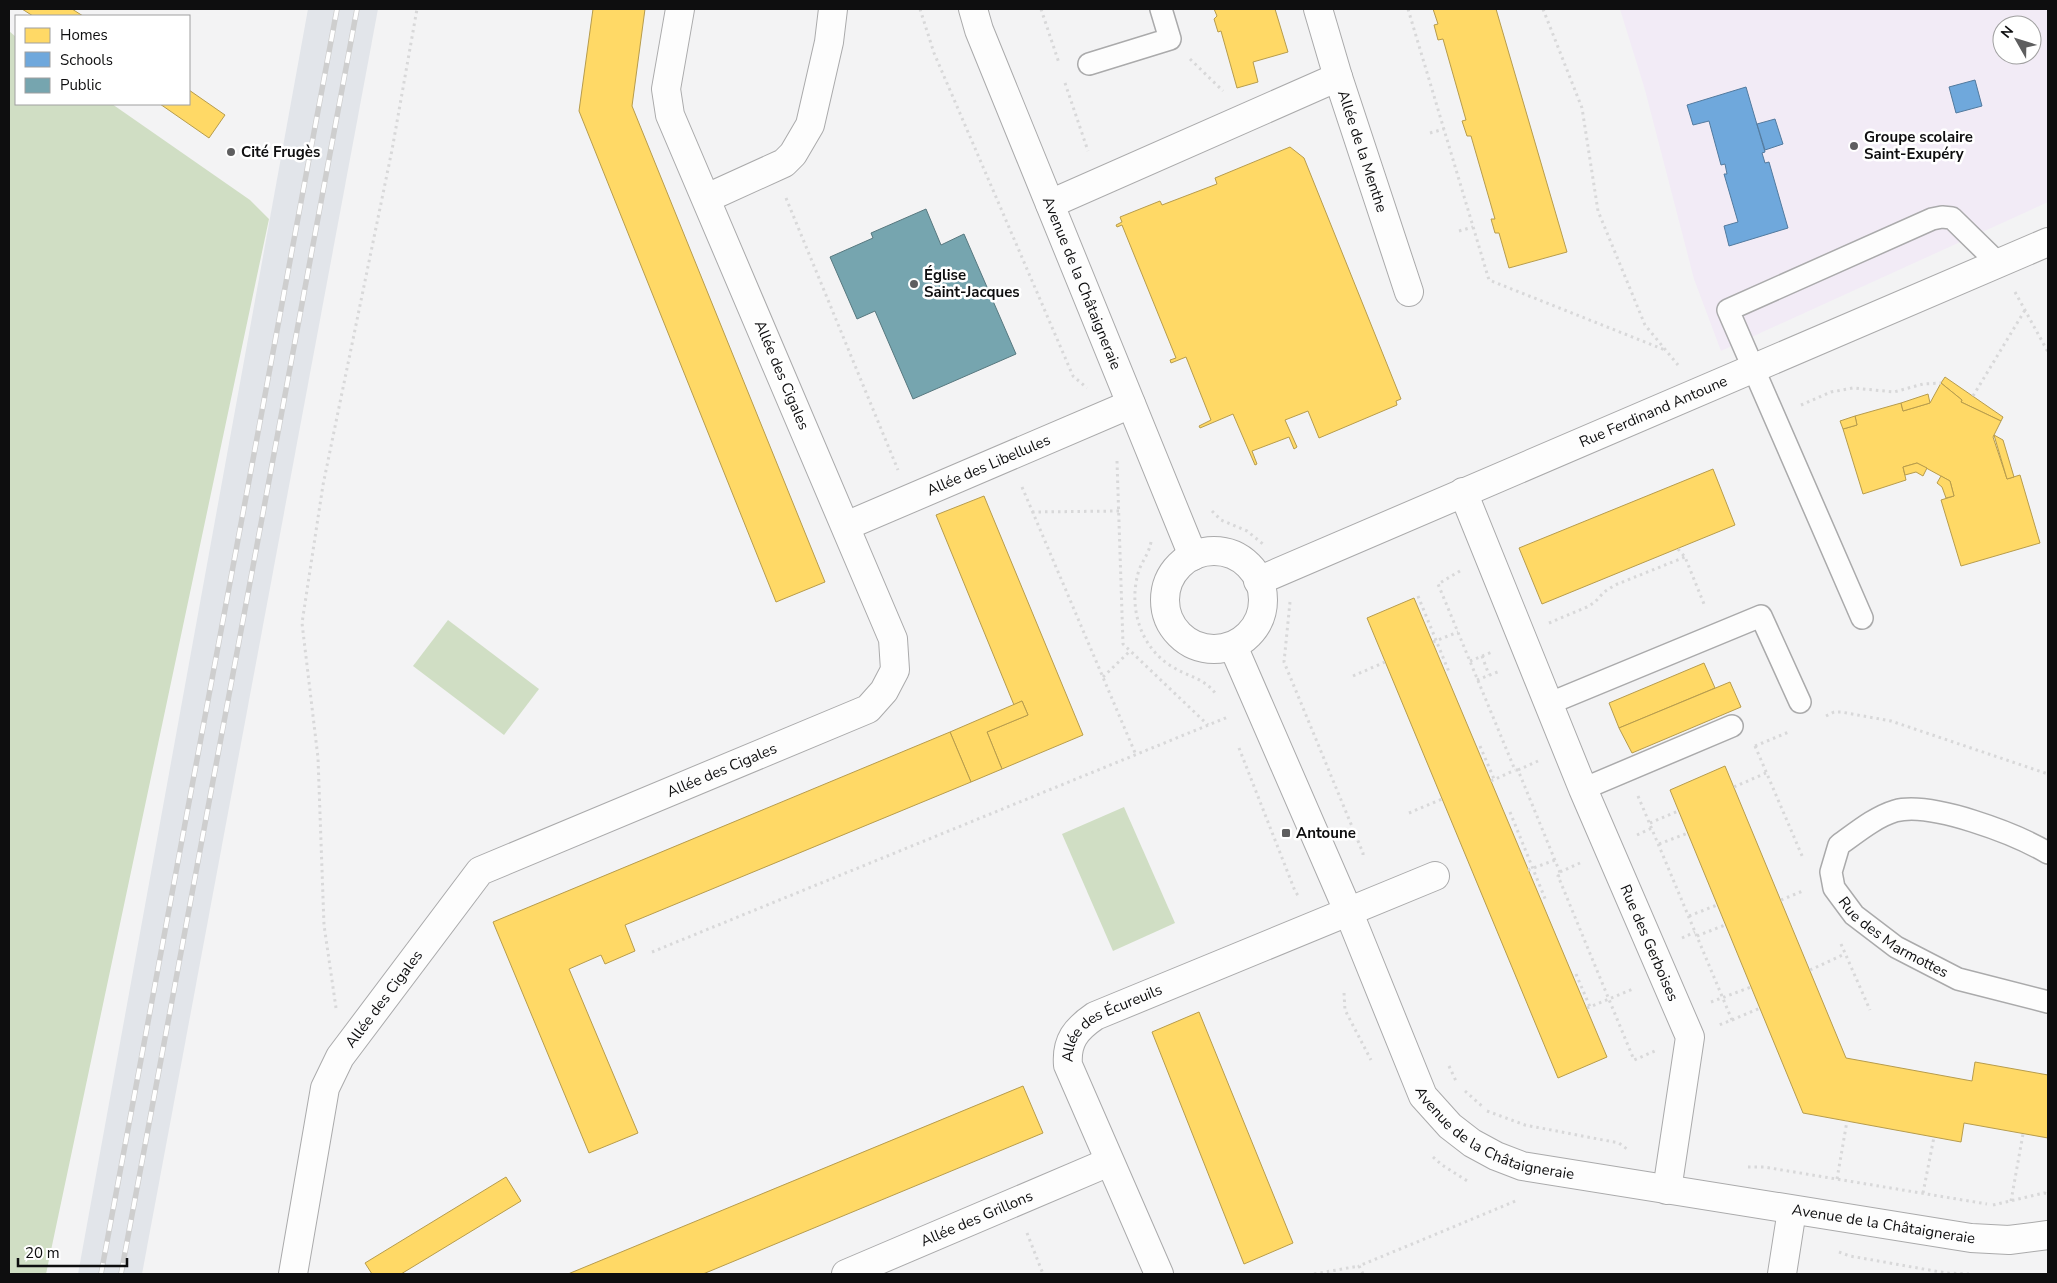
<svg xmlns="http://www.w3.org/2000/svg" width="2057" height="1283" viewBox="0 0 2057 1283" font-family="'Nunito Sans',sans-serif">
<style>
.built{fill:#e2e5ea}
.education{fill:#f2ebf6;fill-rule:evenodd}
.green{fill:#d0dec4}
.homes{fill:#ffd966;stroke:#b79c4c}
.schools{fill:#6fa8dc;stroke:#527a9e}
.public{fill:#76a5af;stroke:#57787f}
.lines{fill:none;stroke-linecap:round;stroke-linejoin:round}
.lane-casing{stroke:#aaaaab;stroke-width:24}
.street-casing{stroke:#aaaaab;stroke-width:30}
.path{stroke:#d8d8d9;stroke-width:3;stroke-dasharray:2.5 4;stroke-linecap:butt}
.lane{stroke:#fdfdfd;stroke-width:21}
.street{stroke:#fdfdfd;stroke-width:28}
.rail-casing{stroke:#cecece;stroke-width:5.5}
.rail{stroke:#fff;stroke-width:4;stroke-dasharray:11;stroke-linecap:butt}
.poi-dot{fill:#5e5e5f;stroke:#fff;stroke-width:2}
.labels{text-anchor:middle;dominant-baseline:central;stroke-width:5;stroke-linejoin:round;paint-order:stroke}
.poi-label{font-size:15px;font-weight:bold;fill:#0e0e0f;stroke:#fff;text-anchor:start}
.street-label{font-size:15px;fill:#0e0e0f;stroke:#fff}
</style>
<rect width="100%" height="100%" fill="#f3f3f4"/>
<!-- built -->
<polygon class="built" points="308,9 378,9 142,1274 78,1274"/>
<!-- education -->
<path class="education" d="M1620,9H2048V202L1721,351L1694,279L1645,90ZM2002,25H2032V55H2002Z"/>
<!-- green -->
<g class="green">
<polygon points="9,31 16,37 16,104 112,104 250,200 269,219 46,1274 9,1274"/>
<polygon points="448,620 539,689 504,735 413,666"/>
<polygon points="1124,807 1175,923 1113,951 1062,834"/>
</g>
<!-- homes -->
<g class="homes">
<polygon points="22,9 72,9 83,16 33,16"/>
<polygon points="593,9 645,9 632,106 825,582 776,602 579,111"/>
<polygon points="1214,9 1275,9 1288,52 1253,62 1258,82 1237,88 1221,31 1218,32 1214,19 1217,16"/>
<polygon points="1433,9 1496,9 1567,252 1509,268 1499,233 1495,233 1491,219 1495,219 1471,136 1467,136 1462,121 1466,120 1443,39 1438,40 1434,25 1438,24"/>
<polygon points="189,90 225,115 209,138 160,104 189,104"/>
<polygon points="1290,147 1304,158 1401,399 1396,401 1397,405 1319,438 1308,411 1285,420 1297,447 1294,449 1289,437 1252,451 1257,464 1255,465 1233,414 1200,428 1199,426 1211,420 1186,357 1171,363 1170,360 1176,358 1122,225 1117,227 1116,225 1122,222 1120,217 1160,201 1162,205 1217,184 1215,178"/>
<polygon points="1945,377 2003,417 2001,421 1961,402 1962,400 1941,383"/>
<polygon points="1941,383 1962,400 1961,402 2001,421 1993,437 2007,479 2020,475 2040,543 1961,566 1941,500 1954,496 1950,481 1917,463 1903,467 1906,480 1863,494 1843,429 1857,425 1855,416 1901,403 1903,411 1930,403"/>
<polygon points="1928,394 1930,403 1903,411 1901,403"/>
<polygon points="1855,416 1857,425 1843,429 1840,421"/>
<polygon points="1994,435 2003,440 2014,477 2007,479"/>
<polygon points="1917,463 1927,468 1923,476 1916,472 1905,475 1903,467"/>
<polygon points="1713,469 1735,525 1542,604 1519,548"/>
<polygon points="1941,476 1950,481 1954,496 1946,498 1942,487 1937,483"/>
<polygon points="984,496 1083,735 1002,769 987,732 1028,715 1022,701 1014,705 936,515"/>
<polygon points="1414,598 1607,1057 1558,1078 1367,618"/>
<polygon points="1704,663 1715,688 1619,728 1609,703"/>
<polygon points="1730,682 1741,707 1632,753 1619,728"/>
<polygon points="1022,701 1028,715 987,732 1002,769 971,782 950,732"/>
<polygon points="950,732 971,782 625,925 635,951 605,964 601,955 569,969 638,1133 589,1153 493,922"/>
<polygon points="1725,766 1846,1058 1972,1081 1975,1062 2048,1075 2048,1138 1964,1123 1961,1142 1803,1113 1670,790"/>
<polygon points="1199,1012 1293,1243 1244,1264 1152,1032"/>
<polygon points="1023,1086 1043,1133 703,1274 568,1274"/>
<polygon points="506,1177 521,1201 401,1274 372,1274 365,1263"/>
</g>
<!-- schools -->
<g class="schools">
<polygon points="1975,80 1982,106 1956,113 1949,87"/>
<polygon points="1746,87 1765,152 1762,153 1765,163 1769,162 1788,228 1729,246 1724,226 1738,222 1724,174 1727,174 1725,164 1721,165 1709,121 1693,125 1687,105"/>
<polygon points="1775,119 1783,144 1765,150 1757,124"/>
</g>
<!-- public -->
<polygon class="public" points="926,209 941,245 964,234 1016,354 913,399 875,311 857,319 830,257 873,238 871,233"/>
<g class="lines">
<defs>
<g id="lane">
<polyline points="1089,64 1170,39 1161,9"/>
<polyline points="1862,618 1728,310 1932,219 1942,217 1952,218 1999,264"/>
<polyline points="1548,704 1761,616 1800,702"/>
<polyline points="1583,789 1732,726"/>
<path id="s1" d="M2048,853C2016,834 1931,801 1895,811C1875,817 1856,833 1839,845L1831,872L1834,888L1854,915L1896,947L1958,979L2048,1002"/>
</g>
<g id="street">
<path id="s2" d="M973,9L979,30L1193,556"/>
<path id="s3" d="M1318,9L1338,77L1409,292"/>
<polyline points="707,198 784,163 793,154 810,125 829,42 833,9"/>
<polyline points="1050,204 1338,77"/>
<path id="s4" d="M1463,492L1583,789L1690,1037L1667,1190"/>
<path id="s5" d="M846,526L1131,404"/>
<circle cx="1214" cy="600" r="49"/>
<path id="s6" d="M1258,581L2048,242"/>
<path id="s7" d="M1233,646L1349,913L1423,1096L1450,1126L1472,1143L1496,1156L1522,1166L1971,1238L2009,1240L2048,1235"/>
<path id="s8" d="M293,1274L325,1088L340,1057L480,871L868,709L884,691L895,670L893,639L670,115L666,89L680,9"/>
<path id="s9" d="M846,1274L1109,1162"/>
<path id="s10" d="M1159,1274L1068,1065C1066,1041 1076,1029 1095,1016L1435,876"/>
<polyline points="1782,1274 1792,1210"/>
</g>
</defs>
<!-- lane casing -->
<use href="#lane" class="lane-casing"/>
<!-- street casing -->
<use href="#street" class="street-casing"/>
<!-- path -->
<g class="path">
<polyline points="920,9 934,53 1073,376 1087,388"/>
<polyline points="1041,9 1059,63"/>
<polyline points="1408,9 1489,280 1665,350"/>
<polyline points="1543,9 1582,108 1598,211 1645,325 1678,365"/>
<polyline points="1190,59 1223,91"/>
<polyline points="1065,83 1088,151"/>
<polyline points="1430,133 1444,129"/>
<polyline points="786,198 898,470"/>
<polyline points="1459,231 1473,227"/>
<polyline points="2015,292 2048,352"/>
<polyline points="1973,396 2025,310"/>
<polyline points="1801,405 1831,392 1853,388 1894,392 1923,384 1941,383"/>
<polyline points="1117,461 1123,644 1208,725"/>
<polyline points="1022,487 1136,755"/>
<polyline points="1212,511 1221,520 1247,531 1263,544"/>
<polyline points="1032,512 1119,511"/>
<path d="M1151,542C1149,553 1143,560 1139,570C1128,605 1139,646 1171,666C1188,677 1203,677 1216,694"/>
<polyline points="1678,549 1685,557 1704,604"/>
<polyline points="1460,571 1438,584 1515,770 1518,770 1561,875 1558,876 1634,1060 1655,1051"/>
<polyline points="1418,596 1449,672"/>
<polyline points="1290,602 1284,662 1363,853 1363,859"/>
<polyline points="1549,623 1587,607 1595,602 1604,592 1615,585 1685,557"/>
<polyline points="1433,642 1458,632"/>
<polyline points="1482,656 1489,675"/>
<polyline points="1470,661 1492,652"/>
<polyline points="1353,676 1385,662"/>
<polyline points="1103,677 1130,651"/>
<polyline points="1477,680 1500,671"/>
<polyline points="1826,716 1834,712 1841,712 1891,721 2048,774"/>
<polyline points="1480,746 1494,779"/>
<polyline points="1755,746 1791,731"/>
<polyline points="1755,746 1803,858"/>
<polyline points="1239,748 1295,891 1299,897"/>
<polyline points="1518,770 1538,761"/>
<polyline points="1491,781 1515,770"/>
<polyline points="1734,787 1766,773"/>
<polyline points="1638,796 1732,1020 1719,1025"/>
<polyline points="1510,812 1546,901"/>
<polyline points="1409,813 1442,799"/>
<polyline points="1650,823 1678,811"/>
<polyline points="1637,835 1652,828"/>
<polyline points="1659,844 1688,833"/>
<polyline points="1528,870 1555,860"/>
<polyline points="1560,872 1580,863"/>
<polyline points="1781,900 1805,890"/>
<polyline points="1689,916 1717,905"/>
<polyline points="1697,936 1725,925"/>
<polyline points="1682,938 1695,932"/>
<polyline points="1841,944 1870,1010"/>
<polyline points="652,952 1228,717"/>
<polyline points="1810,970 1845,954"/>
<polyline points="1576,974 1590,1007"/>
<polyline points="1344,993 1345,1010 1371,1060"/>
<polyline points="1711,1002 1751,987"/>
<polyline points="336,1008 324,925 318,758 302,623 323,485 392,150 417,9"/>
<polyline points="1587,1008 1633,989"/>
<polyline points="1732,1020 1760,1008"/>
<polyline points="1449,1066 1456,1081"/>
<polyline points="1465,1091 1483,1107"/>
<polyline points="1487,1111 1525,1125 1619,1143 1627,1149"/>
<polyline points="1433,1157 1442,1165 1469,1182"/>
<polyline points="1748,1167 1764,1167 1987,1204"/>
<polyline points="1837,1179 1847,1121"/>
<polyline points="1923,1193 1934,1137"/>
<polyline points="2011,1201 2023,1134"/>
<polyline points="1993,1205 2044,1193 2048,1194"/>
<polyline points="1027,1233 1043,1274"/>
<polyline points="1839,1252 1850,1256 1946,1273 1969,1274"/>
<polyline points="1314,1274 1359,1266"/>
<polyline points="1363,1274 1359,1266 1518,1200"/>
</g>
<!-- lane -->
<use href="#lane" class="lane"/>
<!-- street -->
<use href="#street" class="street"/>
<defs>
<g id="rail">
<polyline points="101,1274 337,9"/>
<polyline points="121,1274 357,9"/>
</g>
</defs>
<!-- rail casing -->
<use href="#rail" class="rail-casing"/>
<!-- rail -->
<use href="#rail" class="rail"/>
</g>
<!-- markers -->
<g class="poi-dot">
<circle cx="1854" cy="146" r="5"/>
<circle cx="231" cy="152" r="5"/>
<circle cx="914" cy="284" r="5"/>
<rect x="1281" y="828" width="10" height="10" rx="2.5"/>
</g>
<g class="labels">
<!-- poi labels -->
<g class="poi-label">
<text x="1864" y="137">Groupe scolaire<tspan x="1864" dy="17">Saint-Exupéry</tspan></text>
<text x="241" y="152">Cité Frugès</text>
<text x="924" y="275">Église<tspan x="924" dy="17">Saint-Jacques</tspan></text>
<text x="1296" y="833">Antoune</text>
</g>
<!-- street labels -->
<g class="street-label">
<text stroke="none"><textPath href="#s3" startOffset="149">Allée de la Menthe</textPath></text>
<text stroke="none"><textPath href="#s2" startOffset="295">Avenue de la Châtaigneraie</textPath></text>
<text transform="translate(782 375) rotate(67)">Allée des Cigales</text>
<text stroke="none"><textPath href="#s6" startOffset="430">Rue Ferdinand Antoune</textPath></text>
<text stroke="none"><textPath href="#s5" startOffset="155">Allée des Libellules</textPath></text>
<text stroke="none"><textPath href="#s8" startOffset="718">Allée des Cigales</textPath></text>
<text stroke="none"><textPath href="#s1" startOffset="350">Rue des Marmottes</textPath></text>
<text stroke="none"><textPath href="#s4" startOffset="488">Rue des Gerboises</textPath></text>
<text stroke="none"><textPath href="#s8" startOffset="296">Allée des Cigales</textPath></text>
<text stroke="none"><textPath href="#s10" startOffset="295">Allée des Écureuils</textPath></text>
<text stroke="none"><textPath href="#s7" startOffset="572">Avenue de la Châtaigneraie</textPath></text>
<text stroke="none"><textPath href="#s9" startOffset="142">Allée des Grillons</textPath></text>
<text stroke="none"><textPath href="#s7" startOffset="978">Avenue de la Châtaigneraie</textPath></text>
</g>
</g>
<!-- border -->
<rect width="2057" height="1283" fill="none" stroke="#0e0e0f" stroke-width="20"/>
<!-- legend -->
<rect x="15" y="15" width="175" height="90" fill="#ffffff" stroke="#9f9f9f"/>
<rect x="25" y="28" width="25" height="15" fill="#ffd966" stroke="#9f9f9f"/>
<text x="60" y="40" font-size="15" fill="#0e0e0f">Homes</text>
<rect x="25" y="52" width="25" height="15" fill="#6fa8dc" stroke="#9f9f9f"/>
<text x="60" y="65" font-size="15" fill="#0e0e0f">Schools</text>
<rect x="25" y="78" width="25" height="15" fill="#76a5af" stroke="#9f9f9f"/>
<text x="60" y="90" font-size="15" fill="#0e0e0f">Public</text>
<!-- north arrow -->
<g transform="translate(2017 40) rotate(309)"><circle r="24" fill="#ffffff" stroke="#9f9f9f"/>
<path d="M0-4L9 19L0 12L-9 19Z" fill="#5e5e5f"/>
<text y="-8" font-size="14" font-weight="bold" text-anchor="middle" fill="#0e0e0f">N</text>
</g>
<!-- scale -->
<path d="M18 1258v8h109v-8" fill="none" stroke="#0e0e0f" stroke-width="2.5"/>
<text x="25" y="1258" font-size="15" fill="#0e0e0f" stroke="#ffffff" stroke-width="4" paint-order="stroke">20 m</text>
</svg>
